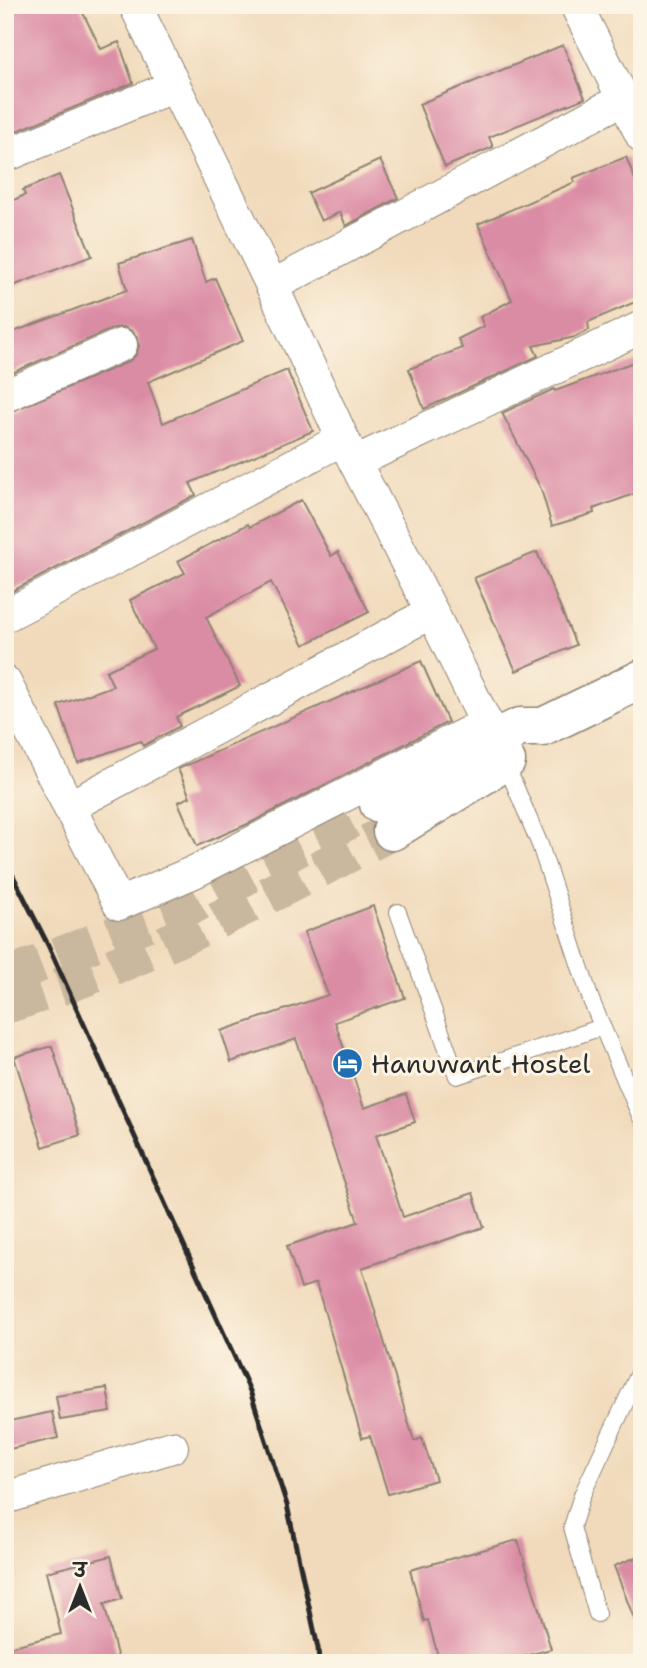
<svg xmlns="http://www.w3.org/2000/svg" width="647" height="1668" viewBox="0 0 647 1668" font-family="'Shantell Sans','Playpen Sans Deva',sans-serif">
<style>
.building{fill:#db8ca5}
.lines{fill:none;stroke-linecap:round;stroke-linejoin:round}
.tertiary-tunnel{stroke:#c9b79e;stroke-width:38;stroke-dasharray:38 19;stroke-linecap:butt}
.service-casing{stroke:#8e8273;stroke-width:18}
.minor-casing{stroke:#8e8273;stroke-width:34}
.tertiary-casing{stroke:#8e8273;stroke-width:41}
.service{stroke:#fff;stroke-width:16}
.minor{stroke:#fff;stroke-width:32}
.tertiary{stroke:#fff;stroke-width:38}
.rail{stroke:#2b2b2b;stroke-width:5}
.labels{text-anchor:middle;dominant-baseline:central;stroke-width:6;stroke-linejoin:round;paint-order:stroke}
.poi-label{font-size:26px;fill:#2b2b2b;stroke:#fcf5e5;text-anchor:start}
</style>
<rect width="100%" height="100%" fill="#fcf5e5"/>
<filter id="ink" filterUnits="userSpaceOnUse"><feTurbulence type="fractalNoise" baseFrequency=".0143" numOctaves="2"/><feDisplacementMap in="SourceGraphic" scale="14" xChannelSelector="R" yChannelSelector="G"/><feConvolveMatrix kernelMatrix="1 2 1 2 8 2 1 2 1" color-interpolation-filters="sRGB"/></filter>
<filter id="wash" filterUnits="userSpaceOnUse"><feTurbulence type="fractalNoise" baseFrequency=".00686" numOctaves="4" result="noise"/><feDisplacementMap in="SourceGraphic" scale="28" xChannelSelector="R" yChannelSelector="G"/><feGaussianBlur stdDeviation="1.57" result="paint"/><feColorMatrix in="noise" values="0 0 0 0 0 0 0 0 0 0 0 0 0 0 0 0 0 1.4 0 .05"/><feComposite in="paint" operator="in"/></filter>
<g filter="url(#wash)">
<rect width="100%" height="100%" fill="#f1dabb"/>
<g id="blocks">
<!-- building -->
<g class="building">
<polygon points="5,5 79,5 101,49 119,42 133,83 5,136"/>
<polygon points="563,45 585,98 489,137 493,147 445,167 419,104"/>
<polygon points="626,157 642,196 642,299 588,322 589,330 575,337 533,346 538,356 424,409 409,369 462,348 458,339 484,326 480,317 512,300 478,224 575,182 573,178"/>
<polygon points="380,160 398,198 346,226 340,212 321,221 308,193"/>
<polygon points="59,175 92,256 5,289 5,204 25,195 23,190"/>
<polygon points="192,240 206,282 215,278 243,341 148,382 163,423 287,370 313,431 190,483 196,495 5,595 5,414 128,362 136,355 139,346 137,337 132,331 124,327 114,328 5,376 5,335 127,290 119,263"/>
<polygon points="642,359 642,491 593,509 594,513 552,526 541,489 502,413 554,389 555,391"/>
<polygon points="301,500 331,556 338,552 369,612 304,645 271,582 206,617 240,686 176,717 180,726 143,746 141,741 78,763 58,705 113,686 106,671 154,649 130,600 185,573 178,561 248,524 250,527"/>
<polygon points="537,552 576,645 516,671 474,578"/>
<polygon points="421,661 448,722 250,823 197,846 178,802 190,797 178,769"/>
<polygon points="373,906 405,998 335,1022 364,1108 406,1094 415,1122 376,1135 403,1217 473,1193 484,1227 362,1268 414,1441 422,1438 436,1480 388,1494 370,1436 362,1438 316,1283 301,1288 287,1246 358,1222 296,1039 231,1062 221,1031 328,995 304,932"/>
<polygon points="52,1046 80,1135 43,1147 14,1057"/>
<polygon points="107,1388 111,1412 60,1420 56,1396"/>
<polygon points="52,1412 58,1438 5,1450 5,1422"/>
<polygon points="518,1540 551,1649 500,1663 440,1663 428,1620 424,1621 410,1570"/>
<polygon points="642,1555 642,1633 640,1634 614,1566"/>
<polygon points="111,1556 122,1599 104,1604 119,1663 5,1663 5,1648 61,1634 46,1572"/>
</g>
</g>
</g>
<g filter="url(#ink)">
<use href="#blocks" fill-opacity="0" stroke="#8e8273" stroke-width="2"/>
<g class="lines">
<!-- tertiary-tunnel -->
<g class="tertiary-tunnel">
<polyline points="5,977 195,904 379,804"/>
<path d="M5,1005C143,963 265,897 392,831"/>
</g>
<defs>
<g id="service">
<polyline points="505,762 540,845 591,1000 642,1120"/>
<polyline points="398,912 457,1076 602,1027"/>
<polyline points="597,1614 572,1527 582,1495 642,1367"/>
</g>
<g id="minor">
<polyline points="135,5 272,286 343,439 432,612 505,762"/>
<polyline points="576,5 642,136"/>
<polyline points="5,156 174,86"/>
<polyline points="272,286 623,99"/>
<polyline points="5,396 121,345"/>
<polyline points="355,462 642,327"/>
<polyline points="5,616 343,439"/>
<polyline points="5,682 119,904 194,872 487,723"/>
<polyline points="69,807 432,612"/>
<polyline points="5,1498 172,1447"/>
</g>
<g id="tertiary">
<polyline points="379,804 495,739 520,727 543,727 642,679"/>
<polyline points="392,831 506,761"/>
</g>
</defs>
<!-- service casing -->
<use href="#service" class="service-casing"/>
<!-- minor casing -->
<use href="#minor" class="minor-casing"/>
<!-- tertiary casing -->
<use href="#tertiary" class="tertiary-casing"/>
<!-- service -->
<use href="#service" class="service"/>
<!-- minor -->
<use href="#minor" class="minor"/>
<!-- tertiary -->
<use href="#tertiary" class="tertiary"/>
<!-- rail -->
<polyline class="rail" points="5,860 48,945 250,1391 287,1505 318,1648 319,1663"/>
</g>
</g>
<!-- icons -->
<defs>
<symbol id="hotel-disc" viewBox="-11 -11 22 22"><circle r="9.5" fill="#1f6fb2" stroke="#fcf5e5"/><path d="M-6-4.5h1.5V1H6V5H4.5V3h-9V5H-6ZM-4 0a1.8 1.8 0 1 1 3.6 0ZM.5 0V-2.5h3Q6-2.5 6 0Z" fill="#fff"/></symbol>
</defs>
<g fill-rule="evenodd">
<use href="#hotel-disc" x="330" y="1046" width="35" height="35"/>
</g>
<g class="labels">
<!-- poi labels -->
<g class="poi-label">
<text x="371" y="1063">Hanuwant Hostel</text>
</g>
</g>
<!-- margin -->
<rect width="647" height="1668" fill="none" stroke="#fcf5e5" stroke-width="28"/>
<!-- north arrow -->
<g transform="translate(80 1587)" stroke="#fcf5e5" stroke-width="5" paint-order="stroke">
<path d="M0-5L12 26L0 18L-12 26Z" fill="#2b2b2b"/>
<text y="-10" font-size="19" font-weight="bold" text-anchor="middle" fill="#2b2b2b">उ</text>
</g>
</svg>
